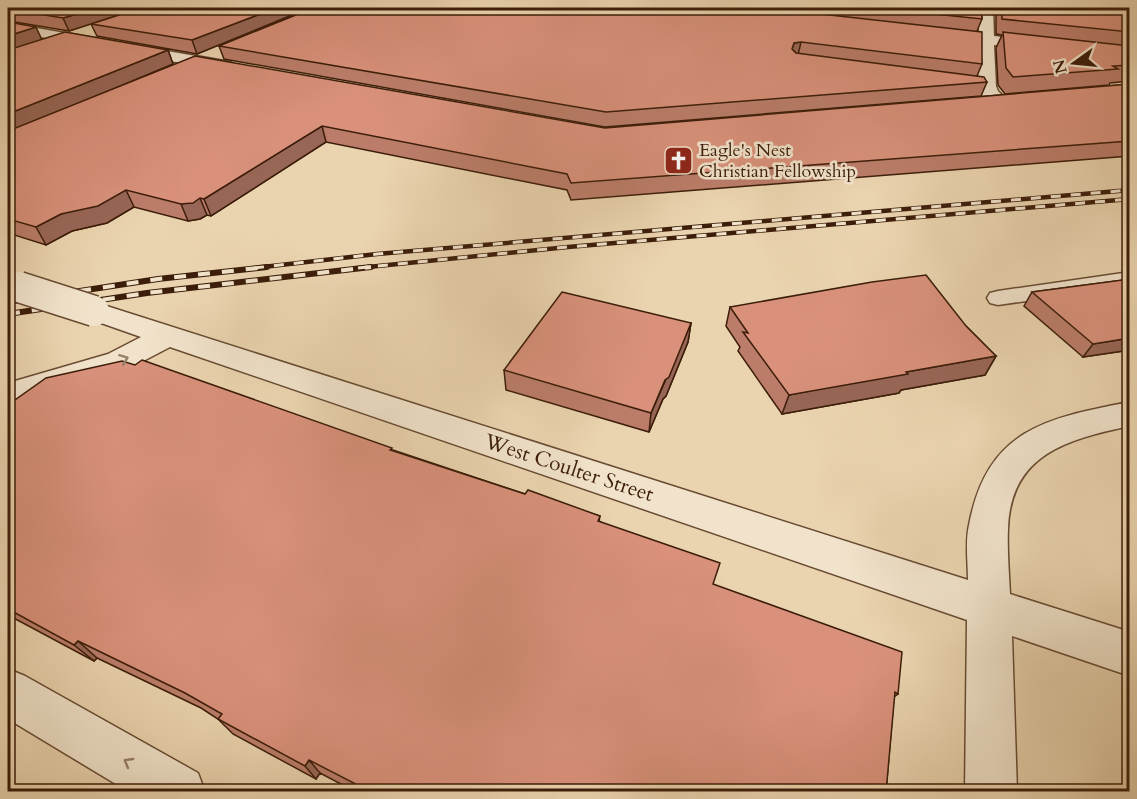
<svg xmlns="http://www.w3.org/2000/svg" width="1137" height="799" viewBox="0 0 1137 799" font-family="Cardo,serif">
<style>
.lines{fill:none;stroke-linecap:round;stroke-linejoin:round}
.lane-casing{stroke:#684b32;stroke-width:3}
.street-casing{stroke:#684b32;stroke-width:3}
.lane{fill:#f1e3cb;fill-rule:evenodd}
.street{fill:#f1e3cb;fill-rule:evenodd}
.rail-far1-casing{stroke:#3c1d09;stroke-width:4.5}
.rail-casing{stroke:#3c1d09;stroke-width:6}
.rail-far1{stroke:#f1e3cb;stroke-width:3;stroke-dasharray:10;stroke-linecap:butt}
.rail{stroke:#f1e3cb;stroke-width:4;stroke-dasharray:12;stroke-linecap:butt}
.street-bridge-casing{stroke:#684b32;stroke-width:33;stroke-linecap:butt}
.street-bridge{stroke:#f1e3cb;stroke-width:30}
.wall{fill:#bb7d6a;stroke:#3c1d09;stroke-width:1.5}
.shaded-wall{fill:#986656;stroke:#3c1d09;stroke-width:1.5}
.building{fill:#d9917b;stroke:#3c1d09;stroke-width:1.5}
.oneway{stroke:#96806a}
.labels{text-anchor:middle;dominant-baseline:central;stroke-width:5;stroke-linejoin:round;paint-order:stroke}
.far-poi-label{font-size:18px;fill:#3c1d09;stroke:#f1e3cb;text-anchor:start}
.street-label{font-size:21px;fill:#3c1d09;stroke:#f1e3cb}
</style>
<rect width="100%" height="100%" fill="#ead4af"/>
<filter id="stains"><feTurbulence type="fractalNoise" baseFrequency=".00333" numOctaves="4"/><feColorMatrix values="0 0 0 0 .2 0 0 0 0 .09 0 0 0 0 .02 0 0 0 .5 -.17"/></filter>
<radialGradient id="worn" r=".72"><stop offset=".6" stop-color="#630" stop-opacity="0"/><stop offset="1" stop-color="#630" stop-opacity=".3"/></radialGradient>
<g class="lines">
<defs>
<polygon id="lane" points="1130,272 1130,286 998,305 990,303 987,298 990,293 998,291"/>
<g id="street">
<path d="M979,8H993L994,36L1130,51V61L994,45L996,86L998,91L1009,102L1006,106C972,115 978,63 979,43L938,38L931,34L938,30L979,34Z"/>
<polygon points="8,23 230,62 238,67 230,72 8,31"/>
<path d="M94,302L968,580C968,562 965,542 969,525C987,430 1045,418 1130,402V426C1068,439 1010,454 1008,529C1007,550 1009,572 1010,594L1130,632V676L1012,636L1017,792H965L967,620L170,347L130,368L8,405V383L108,354L141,337L84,317L80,311L84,305Z"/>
<polygon points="8,669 25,676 198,773 205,792 129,792 8,719"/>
</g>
</defs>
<!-- lane casing -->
<use href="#lane" class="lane-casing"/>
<!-- street casing -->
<use href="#street" class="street-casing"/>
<!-- lane -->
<use href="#lane" class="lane"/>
<!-- street -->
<use href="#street" class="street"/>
<defs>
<g id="rail-far1">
<polyline points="254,268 377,254 1130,190"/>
<polyline points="358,268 568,247 1130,199"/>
</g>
<g id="rail">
<polyline points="8,302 158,279 267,267"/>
<polyline points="8,314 147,293 371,267"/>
</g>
</defs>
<!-- rail-far1 casing -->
<use href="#rail-far1" class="rail-far1-casing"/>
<!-- rail casing -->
<use href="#rail" class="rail-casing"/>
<!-- rail-far1 -->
<use href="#rail-far1" class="rail-far1"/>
<!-- rail -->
<use href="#rail" class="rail"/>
<defs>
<polyline id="street-bridge" points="19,287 94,311"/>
</defs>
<!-- street-bridge casing -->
<use href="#street-bridge" class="street-bridge-casing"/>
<!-- street-bridge -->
<use href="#street-bridge" class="street-bridge"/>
</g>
<!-- wall -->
<g class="wall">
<polygon points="8,8 309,8 197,54 97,36 91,24 104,19 69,31 8,21 8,22"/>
<polygon points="313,8 981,8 982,19 977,31 982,64 977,76 987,82 981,96 605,127 224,59 219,46"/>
<polygon points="999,8 1130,8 1130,81 1110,83 1109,85 1005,94 998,85 996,48 1002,35 996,34 996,16"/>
<polygon points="8,22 42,39 168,50 173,64 131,81 605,128 1130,84 1130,156 571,200 567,190 326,142 211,216 207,215 200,219 188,221 134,207 107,223 72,231 46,245 8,233"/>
<polygon points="1130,279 1130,350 1083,357 1024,306 1032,292"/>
<polygon points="730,307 966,326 996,356 985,375 901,390 899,393 782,414 738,351 740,347 726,326"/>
<polygon points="691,323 688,342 666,396 663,399 649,432 506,390 504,370"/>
<polygon points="8,405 393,450 525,494 600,516 599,521 713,584 898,694 894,697 886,792 356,792 320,773 316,779 233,734 218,719 201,708 97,658 94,661 8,615"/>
</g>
<!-- shaded-wall -->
<g class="shaded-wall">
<polygon points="98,8 141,8 69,31 63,18"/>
<polygon points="276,8 309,8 197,54 192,40"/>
<polygon points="36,27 42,40 8,52 8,36"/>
<polygon points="801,42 798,55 792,49 794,43"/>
<polygon points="168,50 173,64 8,133 8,114"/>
<polygon points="322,126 326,142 211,216 204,199"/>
<polygon points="126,190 134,207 107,223 72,231 46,245 36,227 61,214"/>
<polygon points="200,198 207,215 200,219 188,221 181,204"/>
<polygon points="691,323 688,342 666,396 663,399 649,432 651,413"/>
<polygon points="1130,338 1130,350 1083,357 1093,344"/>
<polygon points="996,356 985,375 901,390 899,393 782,414 789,395 906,372"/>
<polygon points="78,641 97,658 94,661 74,645"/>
<polygon points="309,760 320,773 316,779 305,766"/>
</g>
<!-- building -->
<g class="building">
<polygon points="8,8 98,8 63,18 8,9"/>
<polygon points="141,8 276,8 192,40 91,24"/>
<polygon points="313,8 767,8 982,32 982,64 801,42 794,43 792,49 796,53 984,77 987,82 606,112 219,46"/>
<polygon points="876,8 981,8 982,19"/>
<polygon points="1002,8 1130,8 1130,32 1002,19"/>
<polygon points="8,22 36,27 8,36"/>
<polygon points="65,32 168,50 8,114 8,50"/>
<polygon points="1003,32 1130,46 1130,65 1113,66 1118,69 1013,77 1006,68"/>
<polygon points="195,56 605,128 1130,84 1130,141 571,183 567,174 322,126 204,199 200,198 193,203 181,204 126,190 98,206 61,214 36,227 8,219 8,131"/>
<polygon points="926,275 966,326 996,356 906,372 908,374 789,395 743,332 748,333 730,307 872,282"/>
<polygon points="1130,279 1130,338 1093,344 1032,292"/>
<polygon points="562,292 691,323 669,377 665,380 651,413 504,370"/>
<polygon points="142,360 392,448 390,450 525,494 528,490 600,516 598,521 720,563 713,584 902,652 898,694 895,692 886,792 371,792 309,760 305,766 218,719 222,714 185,693 78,641 74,645 8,609 8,405 46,378 122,361 135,365"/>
</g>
<!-- one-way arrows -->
<defs><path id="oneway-chevron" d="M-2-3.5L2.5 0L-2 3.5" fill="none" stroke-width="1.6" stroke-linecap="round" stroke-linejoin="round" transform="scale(1.5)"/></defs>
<g class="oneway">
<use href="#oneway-chevron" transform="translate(124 359) rotate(-21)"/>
<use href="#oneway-chevron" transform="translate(128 762) rotate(-150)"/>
</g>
<!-- icons -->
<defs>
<symbol id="church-square" viewBox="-11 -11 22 22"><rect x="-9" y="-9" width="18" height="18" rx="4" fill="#8f2418" stroke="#f1e3cb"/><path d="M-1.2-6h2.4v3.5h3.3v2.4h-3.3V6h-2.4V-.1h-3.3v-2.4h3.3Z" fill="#fff"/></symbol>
</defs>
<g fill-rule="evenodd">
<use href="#church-square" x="662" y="144" width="33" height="33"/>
</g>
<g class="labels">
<!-- far-poi labels -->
<g class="far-poi-label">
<text x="699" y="150">Eagle's Nest<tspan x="699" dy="21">Christian Fellowship</tspan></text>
</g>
<!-- street labels -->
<g class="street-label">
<text transform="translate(569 468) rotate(18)">West Coulter Street</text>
</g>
</g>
<!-- margin -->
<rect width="1137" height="799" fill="none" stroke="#ead4af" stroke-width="30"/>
<rect x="9" y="9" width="1119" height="781" fill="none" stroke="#3c1d09" stroke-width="3"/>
<rect x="15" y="15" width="1107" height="769" fill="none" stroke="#3c1d09" stroke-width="1.5"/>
<!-- north arrow -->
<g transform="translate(1074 63) rotate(255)" stroke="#f1e3cb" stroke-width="4.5" paint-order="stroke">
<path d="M0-4.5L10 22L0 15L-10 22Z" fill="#3c1d09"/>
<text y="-9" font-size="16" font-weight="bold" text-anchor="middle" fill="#3c1d09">N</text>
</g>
<rect width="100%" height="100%" filter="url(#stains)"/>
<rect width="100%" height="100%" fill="url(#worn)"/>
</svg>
